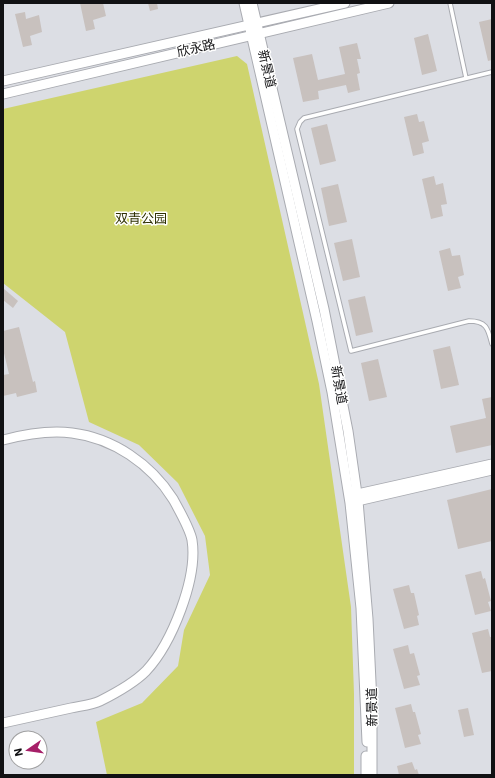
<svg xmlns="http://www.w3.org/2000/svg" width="495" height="778" viewBox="0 0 495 778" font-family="'IBM Plex Sans','Noto Sans SC',sans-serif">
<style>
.green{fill:#ced46e}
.building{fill:#c8c1be}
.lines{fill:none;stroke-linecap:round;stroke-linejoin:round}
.lane-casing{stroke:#a9abb1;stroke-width:5.5}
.secondary-casing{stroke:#a9abb1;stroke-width:11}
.lane{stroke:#fff;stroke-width:3.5}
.secondary{stroke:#fff;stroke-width:9}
.labels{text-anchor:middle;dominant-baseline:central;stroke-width:3;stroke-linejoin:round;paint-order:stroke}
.street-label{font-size:13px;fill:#111113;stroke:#fff}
.park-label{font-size:13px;fill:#2e3003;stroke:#fff}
</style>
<rect width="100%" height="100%" fill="#dcdee4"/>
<!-- green -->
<polygon class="green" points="237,56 247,64 319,384 351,607 354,694 354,775 107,775 96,722 142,703 178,666 184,630 210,575 205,536 178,483 139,445 89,422 65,332 3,283 3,109"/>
<!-- building -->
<g class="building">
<polygon points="80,3 103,3 106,16 93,20 95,29 86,31"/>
<polygon points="148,3 157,3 158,9 150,11"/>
<polygon points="25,12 26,19 39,15 42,32 30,36 32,45 23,47 15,14"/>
<polygon points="492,19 492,60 488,61 479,22"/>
<polygon points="428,34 437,71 422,75 414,38"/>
<polygon points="357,43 361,59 357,59 360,73 357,74 360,90 348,93 346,85 318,91 319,99 303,102 293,58 312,54 318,80 345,74 339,47"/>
<polygon points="417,114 419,122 424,121 429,141 422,143 424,153 413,156 404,117"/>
<polygon points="327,124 336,161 320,165 311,128"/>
<polygon points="434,176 436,185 443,183 447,204 441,205 443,216 431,219 422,179"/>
<polygon points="338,184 347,222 329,226 321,188"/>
<polygon points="352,239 360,277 343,281 334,243"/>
<polygon points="450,248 452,256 460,255 464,275 458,277 461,288 448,291 439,251"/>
<polygon points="3,288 18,301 13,308 3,300"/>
<polygon points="365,296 373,332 356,336 348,300"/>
<polygon points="19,327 33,382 35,381 37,392 17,397 16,393 3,396 3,375 9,374 3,349 3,331"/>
<polygon points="450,346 459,385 441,389 433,350"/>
<polygon points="378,359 387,397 369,401 361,363"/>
<polygon points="492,397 492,445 456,453 450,426 486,418 482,399"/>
<polygon points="492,489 492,541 458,549 447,500"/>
<polygon points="481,571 483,579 485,578 491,601 488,602 491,611 475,615 465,575"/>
<polygon points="409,585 411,593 414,593 419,615 417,616 419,625 404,629 393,589"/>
<polygon points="488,629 490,637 492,637 492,671 482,673 472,633"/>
<polygon points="408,645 410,654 414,653 420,675 417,676 420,685 404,689 393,649"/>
<polygon points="411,704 413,712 415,712 421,734 418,735 421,744 405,748 395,708"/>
<polygon points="468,708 474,735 464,737 458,710"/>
<polygon points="412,762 415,770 417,769 419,775 399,775 397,766"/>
</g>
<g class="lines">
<defs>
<g id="lane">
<polyline points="450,3 466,78"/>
<path d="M492,72L304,118L300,122L297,129L351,351L469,321C487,321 488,329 492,344"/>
</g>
<g id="secondary">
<polyline points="244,3 317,321 332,392 350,503 361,608 367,742"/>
<polyline points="252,3 324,309 348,431 358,501 368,619 372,703 372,775"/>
<polyline points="3,81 345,3"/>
<polyline points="3,94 389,3"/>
<path d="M3,440C26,434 49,430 72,433C113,438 151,464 173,499C178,508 190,529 192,540C198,578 172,643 146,671C135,682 114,694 100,701C92,705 80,706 71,708C48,713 26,718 3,723"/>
<polyline points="353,495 492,464"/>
<polyline points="353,502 492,470"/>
<polyline points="366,775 366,756"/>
</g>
</defs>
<!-- lane casing -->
<use href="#lane" class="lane-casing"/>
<!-- secondary casing -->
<use href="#secondary" class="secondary-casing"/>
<!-- lane -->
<use href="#lane" class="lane"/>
<!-- secondary -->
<use href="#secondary" class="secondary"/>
</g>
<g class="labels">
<!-- street labels -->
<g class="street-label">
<text transform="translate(196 48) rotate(-13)">欣永路</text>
<text transform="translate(267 69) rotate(77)">新景道</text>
<text transform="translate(339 385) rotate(80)">新景道</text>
<text transform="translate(372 707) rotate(-91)">新景道</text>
</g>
<!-- park labels -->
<g class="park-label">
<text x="141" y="218">双青公园</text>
</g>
</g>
<!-- border -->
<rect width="495" height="778" fill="none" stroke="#111113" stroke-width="8"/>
<!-- north arrow -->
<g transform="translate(28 750) rotate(257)"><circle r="19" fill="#ffffff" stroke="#a0a0a1"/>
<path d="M0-3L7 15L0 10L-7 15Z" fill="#a61f68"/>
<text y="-6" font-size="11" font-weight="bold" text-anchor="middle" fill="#111113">N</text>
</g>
</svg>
